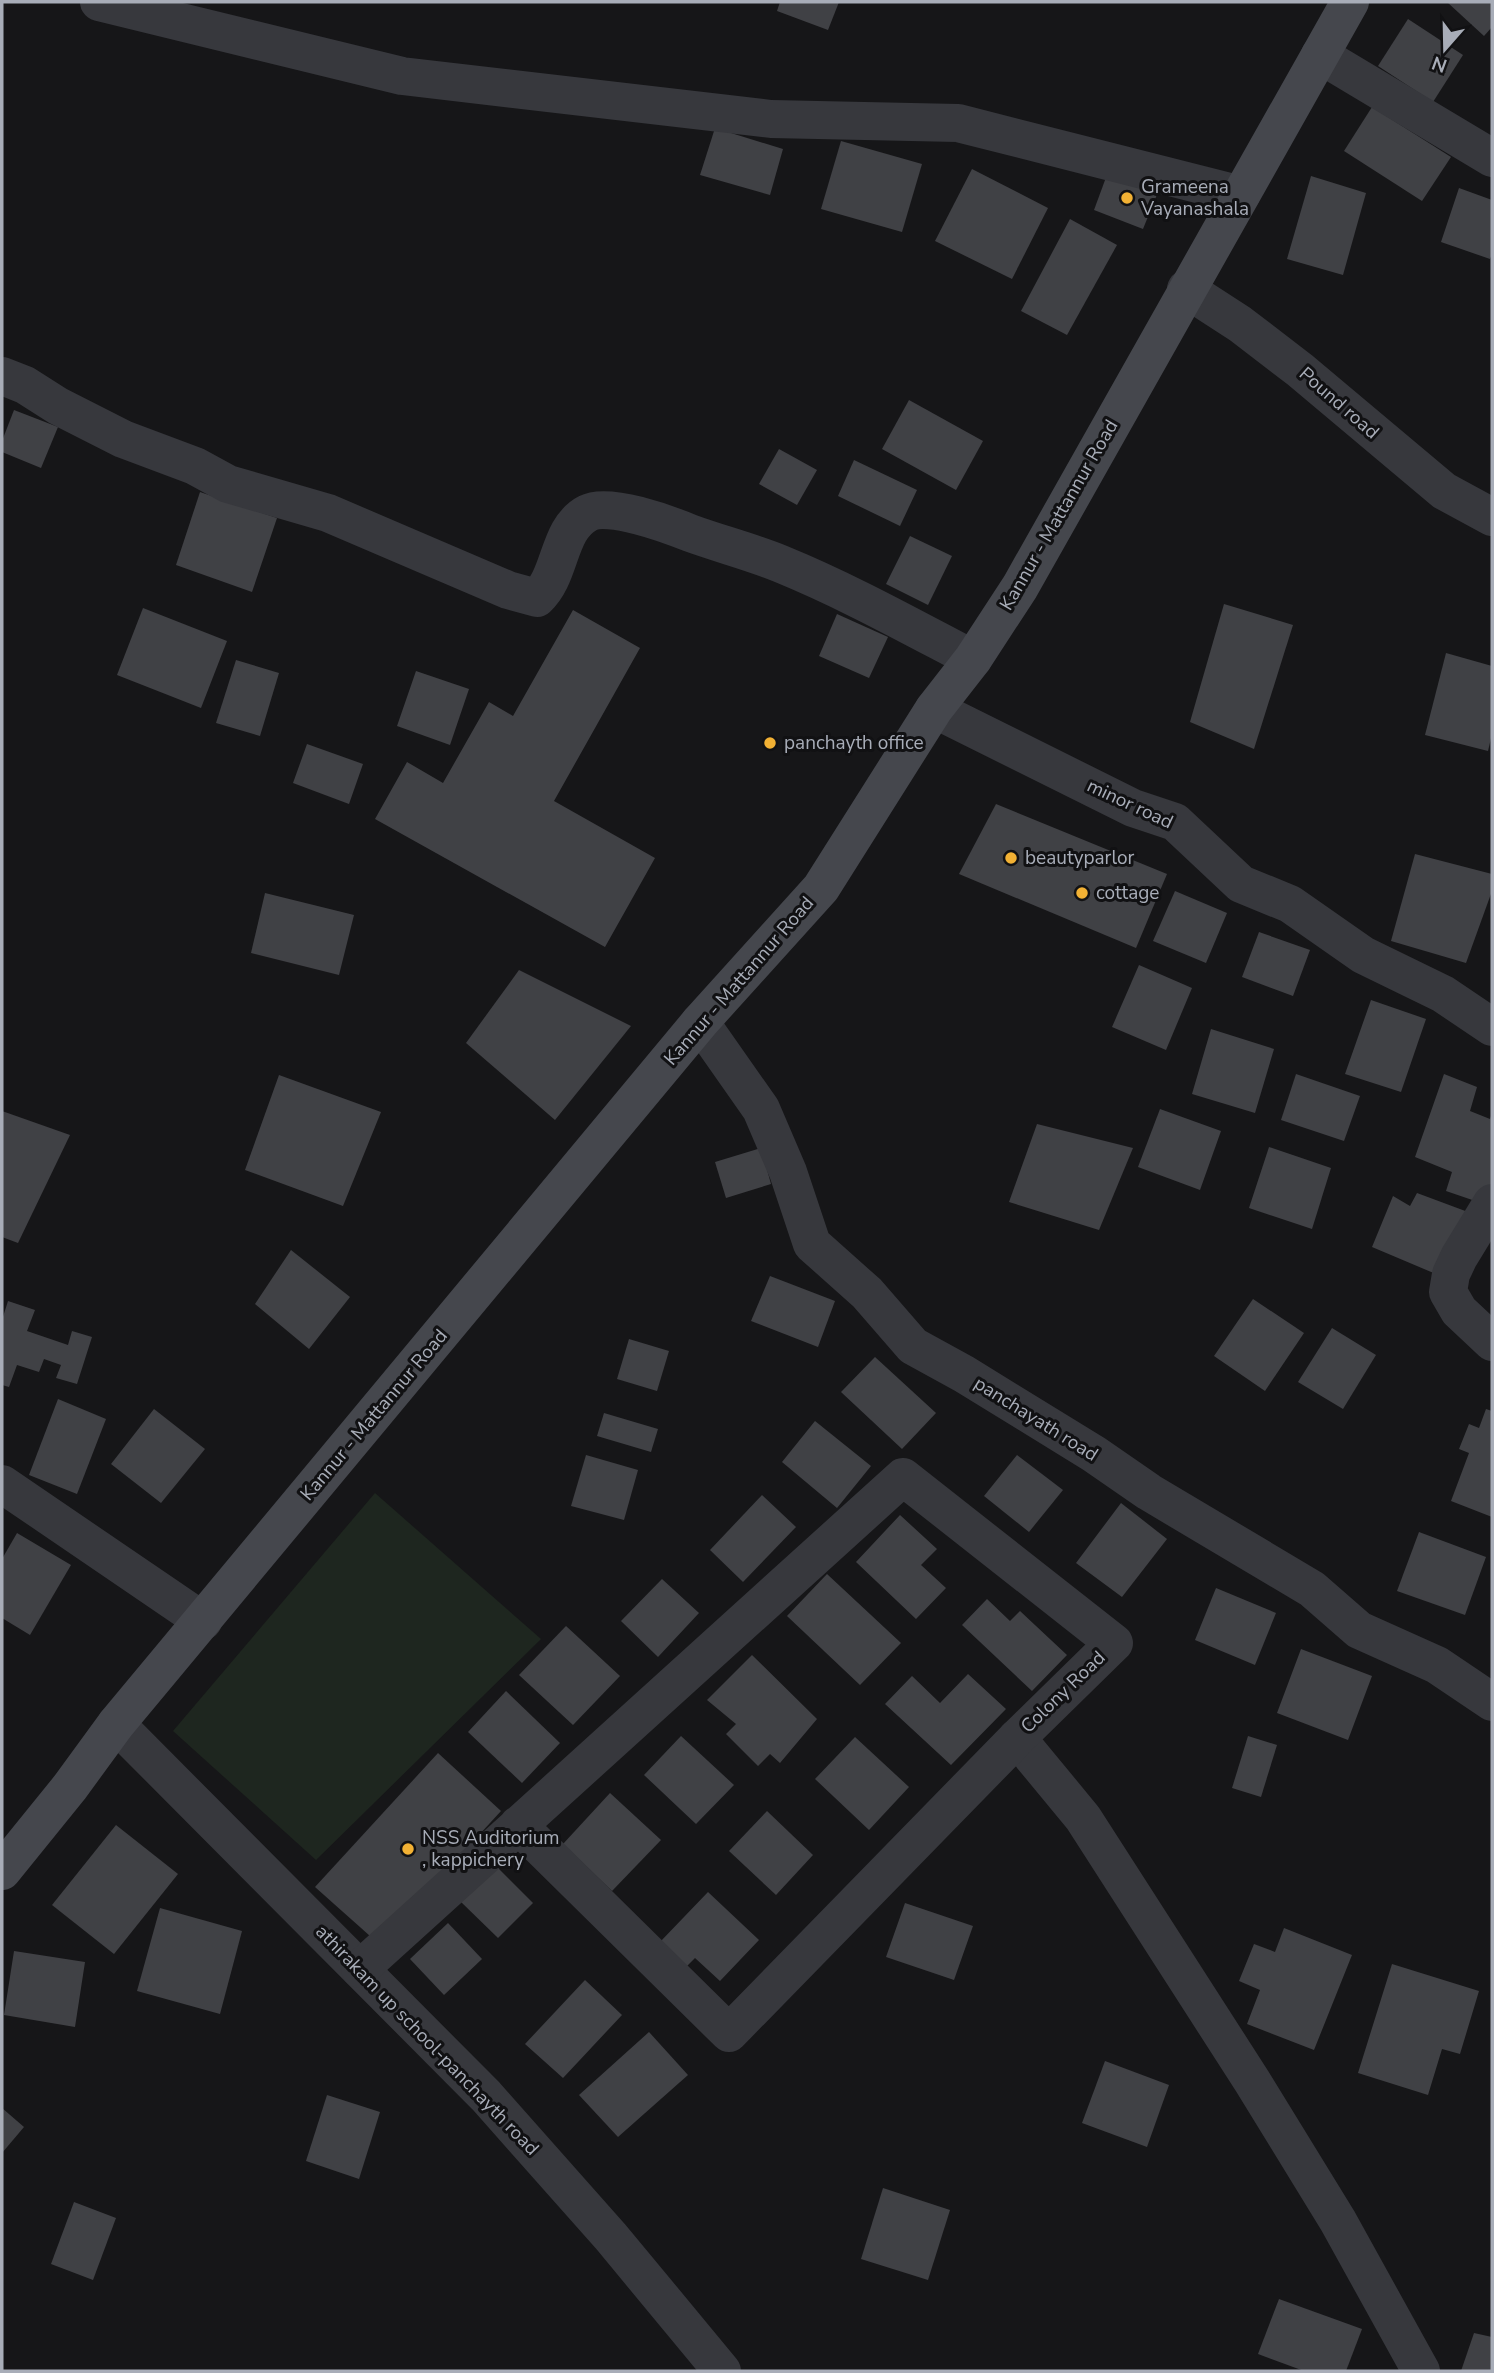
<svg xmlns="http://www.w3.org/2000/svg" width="1494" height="2373" viewBox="0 0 1494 2373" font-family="'Nunito Sans',sans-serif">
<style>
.green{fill:#1e261f}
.building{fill:#404145}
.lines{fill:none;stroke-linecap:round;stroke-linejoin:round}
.street{stroke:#37383d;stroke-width:38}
.secondary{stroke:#45474d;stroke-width:38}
.poi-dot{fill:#f2b134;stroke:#111113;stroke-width:2.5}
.labels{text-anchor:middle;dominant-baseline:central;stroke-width:6;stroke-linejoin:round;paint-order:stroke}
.poi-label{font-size:19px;fill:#a8adb8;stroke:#111113;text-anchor:start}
.street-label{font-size:19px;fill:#a8adb8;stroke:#111113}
</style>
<rect width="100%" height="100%" fill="#161618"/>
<!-- green -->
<polygon class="green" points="375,1493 541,1639 316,1860 173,1731"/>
<!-- building -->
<g class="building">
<polygon points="780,2 839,2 828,30 777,11"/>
<polygon points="1447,2 1492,2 1492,27 1484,36"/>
<polygon points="1408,19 1463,55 1433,102 1378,66"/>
<polygon points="1372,107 1451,157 1422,201 1344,151"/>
<polygon points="715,128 783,149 770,195 700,175"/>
<polygon points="841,141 922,164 902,232 821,209"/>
<polygon points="972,169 1048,208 1012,279 935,241"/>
<polygon points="1108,172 1158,192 1143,229 1094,210"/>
<polygon points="1311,176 1366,193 1343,275 1287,259"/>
<polygon points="1459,188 1492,200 1492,254 1490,259 1441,242"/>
<polygon points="1070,219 1117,245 1067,335 1021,311"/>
<polygon points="909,400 983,441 956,490 882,449"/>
<polygon points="14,410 58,427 41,468 2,452 2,441"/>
<polygon points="779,449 817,470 797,505 759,484"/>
<polygon points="854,460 917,490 900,526 838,496"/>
<polygon points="200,492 277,518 252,592 176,565"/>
<polygon points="910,536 952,556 928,605 886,584"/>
<polygon points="1224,604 1293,625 1254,749 1190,722"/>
<polygon points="143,608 227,641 201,708 117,675"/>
<polygon points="573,610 640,648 554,801 655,858 605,947 375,819 407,762 443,783 489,702 513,716"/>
<polygon points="837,614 888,637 869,678 819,656"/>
<polygon points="1446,653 1492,666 1492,734 1488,751 1425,735"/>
<polygon points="236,660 279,673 260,736 216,723"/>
<polygon points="416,671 469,689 450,745 397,726"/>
<polygon points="307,744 363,764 349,804 293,783"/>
<polygon points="996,804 1167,874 1136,948 959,874"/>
<polygon points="1415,854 1492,874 1492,891 1466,963 1391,941"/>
<polygon points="1175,891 1227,913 1206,963 1153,941"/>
<polygon points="265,893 354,915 339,975 251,953"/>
<polygon points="1259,932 1310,950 1293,996 1242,977"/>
<polygon points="1139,965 1192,988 1166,1050 1112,1027"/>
<polygon points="519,970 631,1026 555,1120 466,1043"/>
<polygon points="1371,1000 1426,1019 1401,1092 1345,1074"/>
<polygon points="1211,1029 1274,1049 1255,1113 1192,1094"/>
<polygon points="1296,1074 1360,1096 1344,1141 1281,1120"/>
<polygon points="1444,1074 1477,1087 1470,1111 1490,1119 1492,1113 1492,1185 1484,1204 1446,1191 1452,1172 1415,1157"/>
<polygon points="279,1075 381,1112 343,1206 245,1170"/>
<polygon points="1160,1109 1221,1131 1200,1190 1138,1167"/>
<polygon points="2,1111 70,1135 18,1243 2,1237"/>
<polygon points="1037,1124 1133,1148 1099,1230 1009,1202"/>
<polygon points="1269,1147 1331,1168 1312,1229 1249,1208"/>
<polygon points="761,1148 771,1184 726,1198 715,1162"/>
<polygon points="1417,1193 1468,1212 1443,1277 1372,1247 1393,1196 1410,1206"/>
<polygon points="291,1250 350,1297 309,1349 255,1304"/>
<polygon points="770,1276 835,1301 818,1347 751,1321"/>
<polygon points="1253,1299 1304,1333 1265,1391 1214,1356"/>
<polygon points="8,1301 35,1310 27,1331 68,1345 72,1331 92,1337 77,1384 56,1378 61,1365 44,1359 39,1372 17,1365 9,1387 2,1385 2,1320"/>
<polygon points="1332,1328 1376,1355 1343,1409 1298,1382"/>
<polygon points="629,1339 669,1351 657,1391 617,1379"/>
<polygon points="875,1357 936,1413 902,1449 841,1392"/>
<polygon points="58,1399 106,1419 77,1494 29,1475"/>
<polygon points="154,1409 205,1449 161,1503 111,1464"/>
<polygon points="1486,1409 1492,1411 1492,1517 1451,1501 1469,1453 1459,1449 1469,1424 1479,1428"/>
<polygon points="604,1413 658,1429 651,1452 597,1436"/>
<polygon points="815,1421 871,1466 837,1508 782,1462"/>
<polygon points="586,1455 638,1470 624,1520 571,1506"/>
<polygon points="1017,1455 1063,1490 1029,1532 984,1496"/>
<polygon points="762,1495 796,1527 743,1582 710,1550"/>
<polygon points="1121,1503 1167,1539 1122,1597 1076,1563"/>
<polygon points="900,1515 937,1549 921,1565 946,1588 916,1619 856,1562"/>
<polygon points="1419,1532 1486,1557 1465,1615 1397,1591"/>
<polygon points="17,1533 71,1565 30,1635 2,1618 2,1559"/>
<polygon points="827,1574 901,1643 860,1685 787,1616"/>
<polygon points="662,1579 699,1613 658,1657 621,1621"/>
<polygon points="1216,1588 1276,1613 1255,1665 1195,1640"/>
<polygon points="987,1599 1010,1621 1020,1611 1067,1655 1032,1691 962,1625"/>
<polygon points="566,1626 620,1676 573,1725 519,1675"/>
<polygon points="1301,1649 1372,1676 1348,1740 1277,1713"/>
<polygon points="752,1655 817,1719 780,1763 770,1754 758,1766 726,1734 736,1724 707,1700"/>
<polygon points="968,1674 1006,1709 951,1765 885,1704 912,1676 940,1703"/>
<polygon points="506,1691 560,1743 522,1783 468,1732"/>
<polygon points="681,1736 734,1785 696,1824 644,1775"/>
<polygon points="1248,1736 1277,1745 1261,1797 1232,1788"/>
<polygon points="855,1737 909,1787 869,1830 815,1779"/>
<polygon points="438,1753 501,1811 379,1944 315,1887"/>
<polygon points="610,1793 661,1840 612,1891 563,1844"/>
<polygon points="767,1811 813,1855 776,1895 729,1851"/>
<polygon points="116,1825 178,1874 114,1954 52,1905"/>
<polygon points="496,1866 533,1903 498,1938 460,1901"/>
<polygon points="708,1892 759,1940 720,1981 695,1958 686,1967 660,1942"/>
<polygon points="905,1903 973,1926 954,1980 886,1957"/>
<polygon points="160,1908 242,1931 220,2014 137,1991"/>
<polygon points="448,1923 482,1959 444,1995 410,1959"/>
<polygon points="1284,1928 1352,1955 1314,2050 1247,2024 1260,1990 1239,1981 1254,1944 1275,1952"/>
<polygon points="14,1951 85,1962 75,2027 4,2015"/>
<polygon points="1392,1964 1479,1991 1460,2054 1442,2049 1428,2095 1358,2073"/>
<polygon points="585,1980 622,2015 563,2078 525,2044"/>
<polygon points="649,2032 688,2075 618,2137 579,2095"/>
<polygon points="1105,2061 1169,2085 1147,2147 1082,2123"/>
<polygon points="327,2095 380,2112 359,2179 306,2161"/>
<polygon points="2,2108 24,2127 2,2153"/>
<polygon points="883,2188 950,2210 928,2280 861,2259"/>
<polygon points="74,2202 116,2218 93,2280 51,2264"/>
<polygon points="1279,2299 1362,2329 1346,2371 1304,2371 1258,2354"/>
<polygon points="1474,2333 1492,2337 1492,2371 1461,2371"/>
</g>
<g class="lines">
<!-- street -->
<g class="street">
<polyline points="99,2 402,76 771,119 958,123 1241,195"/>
<polyline points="1320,55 1492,158"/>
<polyline points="1186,289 1240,324 1300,370 1444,491 1492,517"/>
<path d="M2,376L25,385L58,406L123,439L195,466L228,484L328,513L508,590L537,598C562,575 557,529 588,513C608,502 668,524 690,533C720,544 752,552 781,564C847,591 910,626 973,659"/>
<polyline points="934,709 1133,808 1175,822 1241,884 1290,904 1363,955 1443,994 1492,1027"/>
<polyline points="700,1022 761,1109 788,1172 812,1244 867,1293 913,1346 964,1374 1094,1454 1149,1492 1312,1589 1359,1630 1437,1665 1492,1702"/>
<polyline points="1492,1203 1459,1257 1451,1274 1448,1292 1459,1311 1492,1342"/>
<polyline points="2,1484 203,1621"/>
<polyline points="116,1724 486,2096 611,2237 722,2371"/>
<polyline points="1017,1738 1083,1818 1252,2081 1338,2221 1421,2371"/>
<polyline points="360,1969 903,1477 1114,1643 1017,1738 729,2033 518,1825"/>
</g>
<!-- secondary -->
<polyline class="secondary" points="2,1871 70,1787 116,1724 700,1022 821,888 934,709 973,659 1020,587 1350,2"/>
</g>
<!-- markers -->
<g class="poi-dot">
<circle cx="1127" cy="198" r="7"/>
<circle cx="770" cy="743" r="7"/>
<circle cx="1011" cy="858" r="7"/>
<circle cx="1082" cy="893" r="7"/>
<circle cx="408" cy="1849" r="7"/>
</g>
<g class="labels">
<!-- poi labels -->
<g class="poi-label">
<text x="1141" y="187">Grameena<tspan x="1141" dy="22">Vayanashala</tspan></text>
<text x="784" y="743">panchayth office</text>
<text x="1025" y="858">beautyparlor</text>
<text x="1096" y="893">cottage</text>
<text x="422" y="1838">NSS Auditorium<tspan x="422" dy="22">, kappichery</tspan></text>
</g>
<!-- street labels -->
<g class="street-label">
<text transform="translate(1339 403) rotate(41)">Pound road</text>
<text transform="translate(1059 515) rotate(-60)">Kannur - Mattannur Road</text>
<text transform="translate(1130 804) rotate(25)">minor road</text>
<text transform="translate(739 981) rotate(-49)">Kannur - Mattannur Road</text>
<text transform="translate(374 1415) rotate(-50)">Kannur - Mattannur Road</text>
<text transform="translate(1036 1419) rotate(32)">panchayath road</text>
<text transform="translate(1063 1692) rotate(-44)">Colony Road</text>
<text transform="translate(427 2040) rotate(46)">athirakam up school-panchayth road</text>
</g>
</g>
<!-- border -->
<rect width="1494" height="2373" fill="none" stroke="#a8adb8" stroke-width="7"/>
<!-- north arrow -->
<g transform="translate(1445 49) rotate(200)" stroke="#111113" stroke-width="5" paint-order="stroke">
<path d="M0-5L12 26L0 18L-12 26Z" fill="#a8adb8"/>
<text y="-10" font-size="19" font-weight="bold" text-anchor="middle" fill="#a8adb8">N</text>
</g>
</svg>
